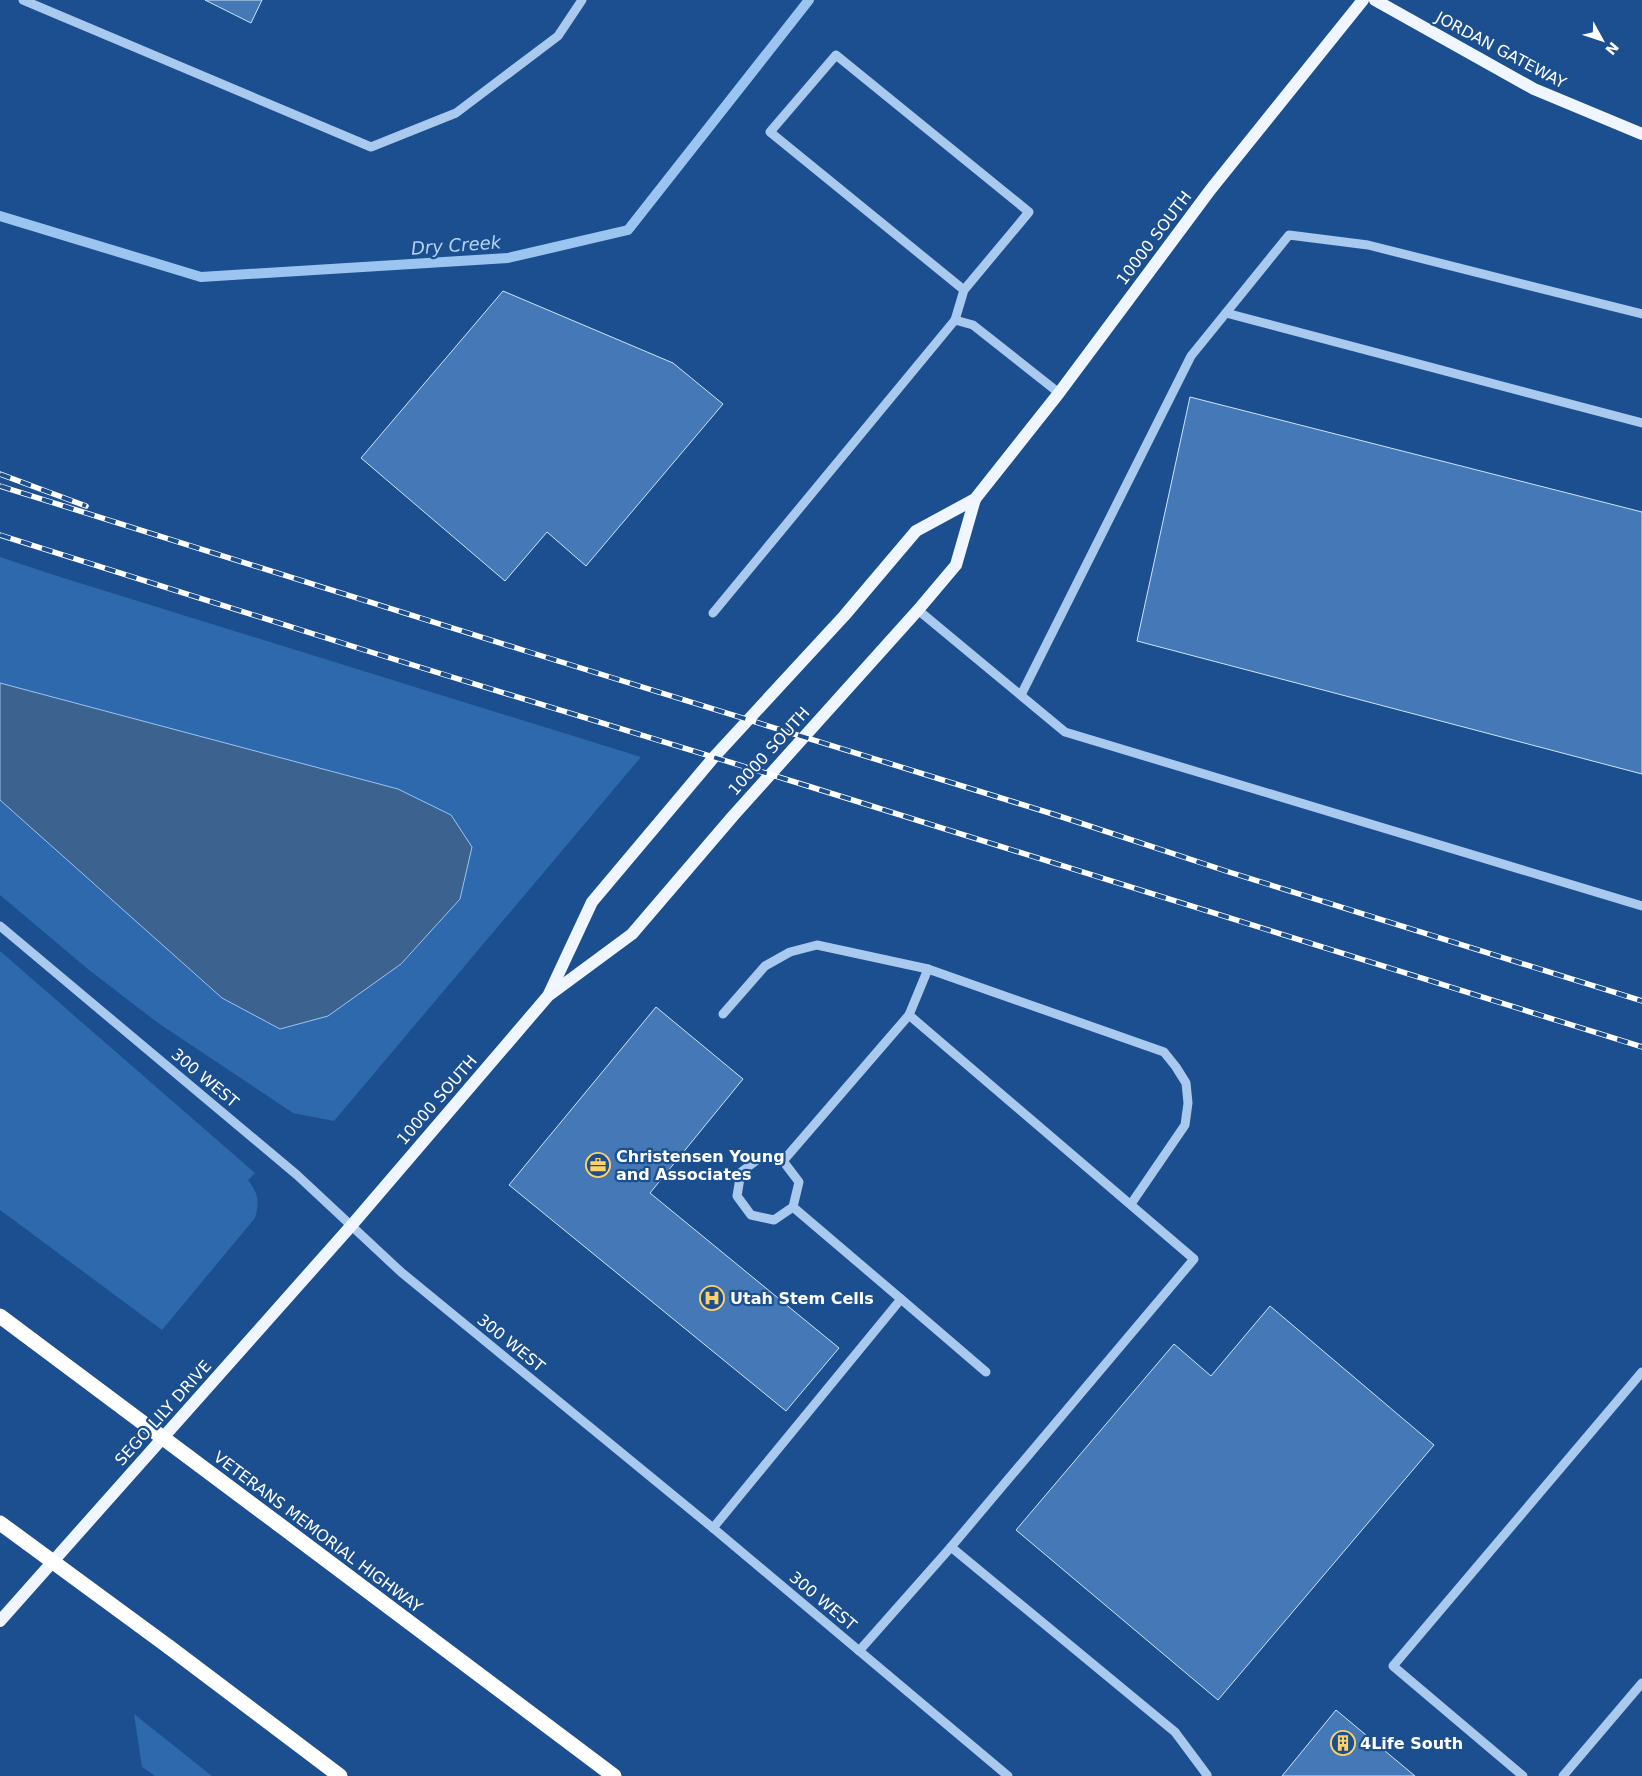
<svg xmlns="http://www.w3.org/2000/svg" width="1642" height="1776" viewBox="0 0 1642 1776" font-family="'DejaVu Sans',sans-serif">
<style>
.green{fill:#2e69ad}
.water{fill:#3c6290;stroke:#9cc4f0}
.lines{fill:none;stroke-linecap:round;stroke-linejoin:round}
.stream{stroke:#9cc4f0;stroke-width:10}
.building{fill:#4478b7;stroke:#cfe3fa}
.minor{stroke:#a9c9ee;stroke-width:9}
.major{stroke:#f0f6ff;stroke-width:12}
.highway{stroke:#fff;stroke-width:15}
.rail-casing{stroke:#fff;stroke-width:5.5}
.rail{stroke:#1b4f8f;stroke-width:4;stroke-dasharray:11;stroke-linecap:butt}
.highway-bridge{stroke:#fff;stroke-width:15}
.labels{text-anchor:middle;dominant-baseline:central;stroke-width:4.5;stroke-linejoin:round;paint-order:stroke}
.street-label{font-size:16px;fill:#fff;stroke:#1b4f8f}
.poi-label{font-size:16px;font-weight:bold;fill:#fff;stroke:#1b4f8f;text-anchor:start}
.water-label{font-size:18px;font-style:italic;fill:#b5d3f5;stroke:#1b4f8f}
</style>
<rect width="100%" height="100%" fill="#1b4f8f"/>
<!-- green -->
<g class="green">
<polygon points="0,557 54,575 641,757 334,1121 293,1113 158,1023 89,970 0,895"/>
<path d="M0,951L255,1173L248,1180C258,1194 260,1200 255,1218L162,1330L0,1210Z"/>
<polygon points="134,1714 212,1776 155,1776 142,1767"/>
</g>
<!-- water -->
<polygon class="water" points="0,683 398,789 451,815 472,847 460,899 401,964 328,1016 280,1029 222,998 0,800"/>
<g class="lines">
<!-- stream -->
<polyline class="stream" points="0,216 201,277 508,258 628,230 809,0"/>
</g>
<!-- building -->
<g class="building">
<polygon points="205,0 262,0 251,23"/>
<polygon points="503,291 673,363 723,404 586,566 547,532 505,581 361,458"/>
<polygon points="1190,397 1642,512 1642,774 1137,641"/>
<polygon points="656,1007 743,1079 650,1193 839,1348 786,1411 509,1185"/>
<polygon points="1270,1306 1434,1445 1218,1700 1016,1530 1174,1344 1211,1376"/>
<polygon points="1336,1710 1415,1776 1282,1776"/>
</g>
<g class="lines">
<!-- minor -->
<g class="minor">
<polyline points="23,0 371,147 456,113 558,36 582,0"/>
<polyline points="1226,313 1642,423"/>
<polyline points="955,320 964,290 1029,212 836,55 770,132 964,290"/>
<polyline points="918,610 1065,732 1642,906"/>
<polyline points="713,613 955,320 973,325 1059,393"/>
<polyline points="1021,695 1191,356 1289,235 1368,245 1642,314"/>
<polyline points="0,926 297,1175 401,1272 713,1528 1008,1776"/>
<polyline points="723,1014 765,966 790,952 817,945 928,969"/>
<polyline points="909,1015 928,969 1164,1052 1176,1067 1186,1083 1188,1103 1185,1125 1131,1204"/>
<polygon points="760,1158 783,1161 799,1182 793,1207 774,1220 751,1215 737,1196 741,1172"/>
<polyline points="783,1161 909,1015 1194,1259 951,1547 1175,1732 1207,1775 1206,1776"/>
<polyline points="901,1299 986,1372"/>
<polyline points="713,1528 901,1299 793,1207"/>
<polyline points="859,1651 951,1547"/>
<polyline points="1523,1776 1393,1666 1642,1372"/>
<polyline points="1563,1776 1642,1683"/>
</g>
<!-- major -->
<g class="major">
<polyline points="1375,0 1534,89 1642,134"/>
<polyline points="549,994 592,902 714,757 844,616 916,531 975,499 1059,393 1211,189 1363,0"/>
<polyline points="0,1621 351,1226 548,996 632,934 733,816 918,610 956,565 975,499"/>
</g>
<!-- highway -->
<g class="highway">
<polyline points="0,1316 32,1340"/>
<polyline points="277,1523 614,1776"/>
<polyline points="169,1647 340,1776"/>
</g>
<defs>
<g id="rail">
<polyline points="0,474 86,506"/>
<polyline points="0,486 529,652 1056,815 1229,872 1642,1001"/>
<polyline points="0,535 377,654 811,787 1642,1047"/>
</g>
</defs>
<!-- rail casing -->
<use href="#rail" class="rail-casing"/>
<!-- rail -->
<use href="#rail" class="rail"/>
<!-- highway-bridge -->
<g class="highway-bridge">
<polyline points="32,1340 277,1523"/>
<polyline points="0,1523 169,1647"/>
</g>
</g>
<!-- icons -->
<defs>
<symbol id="office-ring" viewBox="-11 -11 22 22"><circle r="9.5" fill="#1b4f8f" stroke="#ffd166" stroke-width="1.5"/><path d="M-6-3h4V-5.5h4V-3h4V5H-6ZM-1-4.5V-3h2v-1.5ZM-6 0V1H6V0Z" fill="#ffd166"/></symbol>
<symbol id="hospital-ring" viewBox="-11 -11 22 22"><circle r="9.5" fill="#1b4f8f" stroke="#ffd166" stroke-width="1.5"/><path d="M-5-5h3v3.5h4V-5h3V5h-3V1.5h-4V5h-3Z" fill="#ffd166"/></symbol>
<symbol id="building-ring" viewBox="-11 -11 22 22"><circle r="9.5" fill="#1b4f8f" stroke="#ffd166" stroke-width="1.5"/><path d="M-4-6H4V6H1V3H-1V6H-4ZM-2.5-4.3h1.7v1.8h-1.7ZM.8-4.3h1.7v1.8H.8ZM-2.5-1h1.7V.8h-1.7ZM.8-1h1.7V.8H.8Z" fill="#ffd166"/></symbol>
</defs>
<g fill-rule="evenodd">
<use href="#office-ring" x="584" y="1151" width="28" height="28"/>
<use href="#hospital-ring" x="698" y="1284" width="28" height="28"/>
<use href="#building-ring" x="1329" y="1729" width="28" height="28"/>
</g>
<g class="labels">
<!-- street labels -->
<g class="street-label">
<text transform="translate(1501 50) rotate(28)">JORDAN GATEWAY</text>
<text transform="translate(1154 238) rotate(-53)">10000 SOUTH</text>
<text transform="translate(769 751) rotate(-48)">10000 SOUTH</text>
<text transform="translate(205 1078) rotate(40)">300 WEST</text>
<text transform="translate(437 1100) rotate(-49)">10000 SOUTH</text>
<text transform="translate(511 1343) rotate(39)">300 WEST</text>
<text transform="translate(163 1413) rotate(-48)">SEGO LILY DRIVE</text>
<text transform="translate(318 1532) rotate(37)">VETERANS MEMORIAL HIGHWAY</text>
<text transform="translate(823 1601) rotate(40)">300 WEST</text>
</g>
<!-- poi labels -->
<g class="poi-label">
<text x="616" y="1156">Christensen Young<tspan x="616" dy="18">and Associates</tspan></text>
<text x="730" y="1298">Utah Stem Cells</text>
<text x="1360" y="1743">4Life South</text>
</g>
<!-- water labels -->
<g class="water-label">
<text transform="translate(456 245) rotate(-4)">Dry Creek</text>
</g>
</g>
<!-- north arrow -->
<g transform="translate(1602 40) rotate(130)" stroke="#1b4f8f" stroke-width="4" paint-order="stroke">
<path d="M0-4L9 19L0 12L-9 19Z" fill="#ffffff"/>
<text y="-8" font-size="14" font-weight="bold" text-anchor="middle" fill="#ffffff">N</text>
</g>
</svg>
